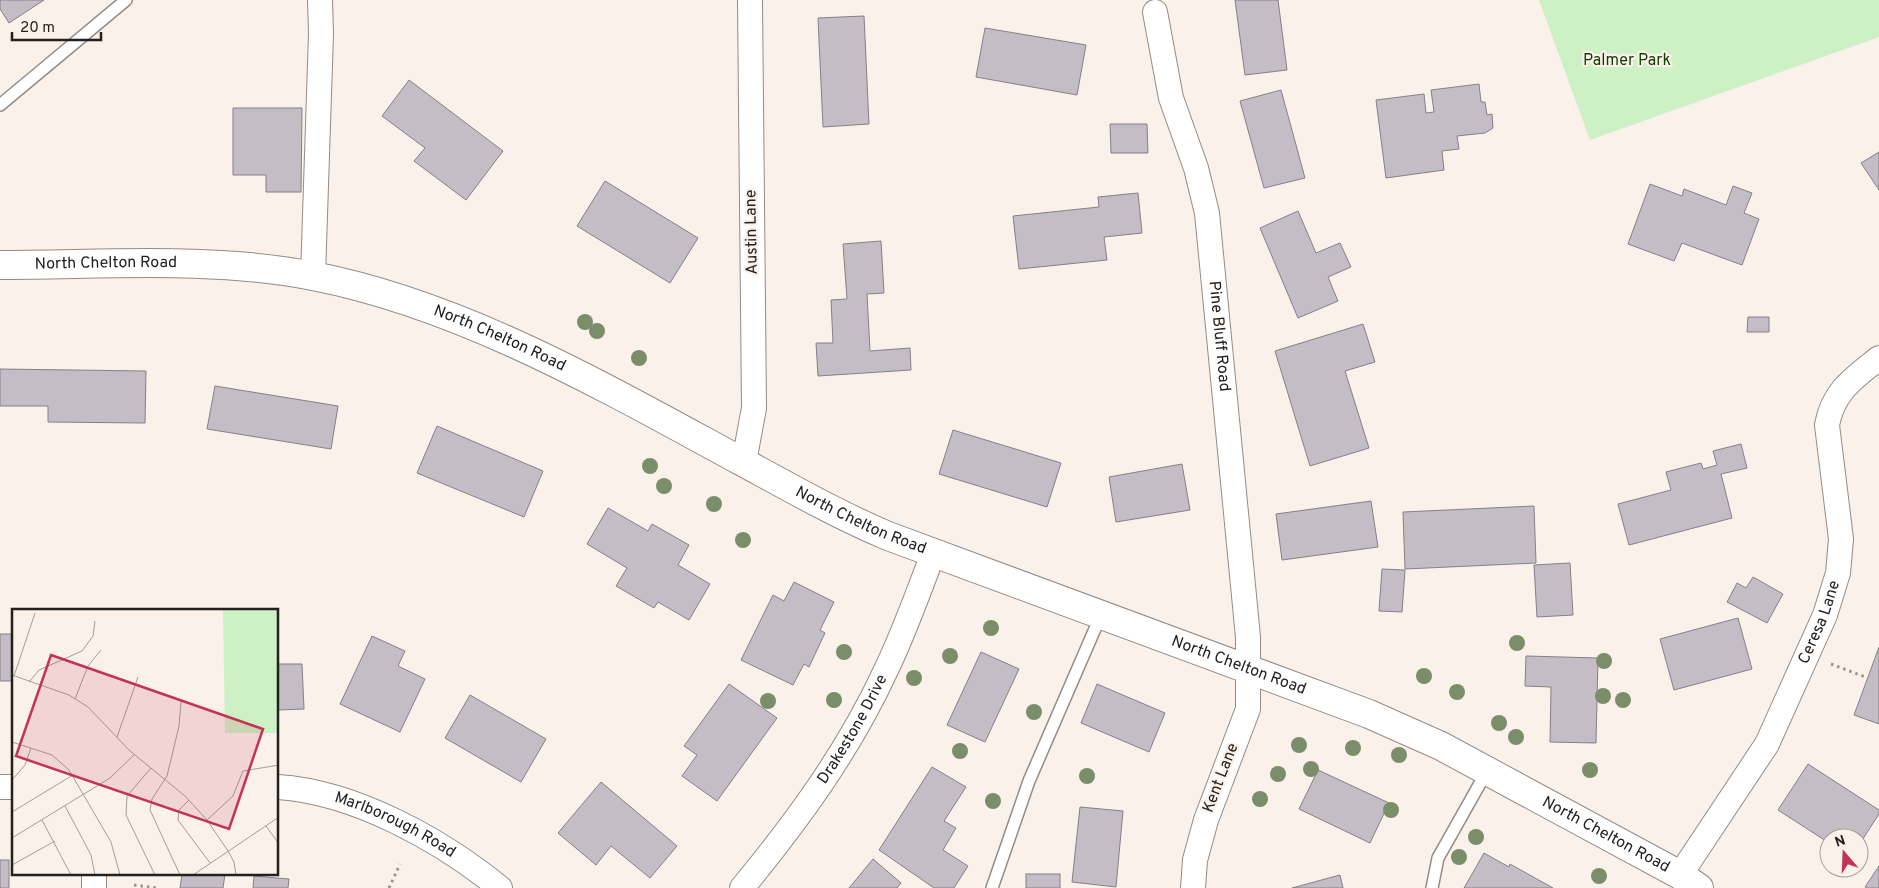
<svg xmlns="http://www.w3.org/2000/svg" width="1879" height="888" viewBox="0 0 1879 888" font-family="Overpass,sans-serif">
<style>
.green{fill:#cdf0c4}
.building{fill:#c4bdc6;stroke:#867f87}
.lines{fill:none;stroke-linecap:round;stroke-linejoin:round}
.lane-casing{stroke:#948b85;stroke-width:14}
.street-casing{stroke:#948b85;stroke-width:26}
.secondary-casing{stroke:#948b85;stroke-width:30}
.path{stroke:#9a948f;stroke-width:3;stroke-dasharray:2.5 4;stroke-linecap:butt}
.lane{stroke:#fff;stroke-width:11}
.street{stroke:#fff;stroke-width:24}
.secondary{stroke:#fff;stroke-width:28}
.tree{fill:#7a8e6a}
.labels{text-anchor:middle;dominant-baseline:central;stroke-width:4.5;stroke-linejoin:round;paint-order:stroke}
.park-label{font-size:16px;fill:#113d02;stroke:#faf1ea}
.street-label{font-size:16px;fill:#23201e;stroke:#faf1ea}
.inset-road{fill:none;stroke:#a49d98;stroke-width:1}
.view{fill:#c23356;fill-opacity:0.15;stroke:#c23356;stroke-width:2.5}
.inset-edge{fill:none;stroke:#23201e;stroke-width:2.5}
</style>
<rect width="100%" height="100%" fill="#faf1ea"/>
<!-- green -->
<polygon class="green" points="1539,0 1879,0 1879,37 1590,140"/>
<!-- building -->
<g class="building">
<polygon points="0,0 44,0 9,23 0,9"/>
<polygon points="1235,0 1278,0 1287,70 1245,75"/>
<polygon points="864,16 869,124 823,127 818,18"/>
<polygon points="985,28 1086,45 1077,95 976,77"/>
<polygon points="409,80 503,151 466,200 414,161 425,148 382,116"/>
<polygon points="1479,84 1481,102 1485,102 1487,115 1492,114 1493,128 1485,133 1457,136 1459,149 1442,151 1444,170 1386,178 1376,100 1424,94 1426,113 1434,112 1431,90"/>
<polygon points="1281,90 1305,178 1264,188 1240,101"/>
<polygon points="233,108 302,108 301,192 266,192 266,175 233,175"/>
<polygon points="1110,124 1147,124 1148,153 1111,153"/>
<polygon points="1879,152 1879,190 1861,163"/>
<polygon points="605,181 698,238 670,283 577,226"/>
<polygon points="1650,184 1682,196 1684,189 1726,205 1733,186 1752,193 1744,213 1759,219 1742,265 1682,243 1674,261 1628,244"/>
<polygon points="1138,193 1142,233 1104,237 1107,260 1019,269 1013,216 1099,207 1098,197"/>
<polygon points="1298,211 1316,253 1340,243 1351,267 1328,277 1338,301 1298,318 1260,228"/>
<polygon points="881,241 884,293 867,294 870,351 910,348 911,370 818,376 816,343 833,343 831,300 847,299 843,244"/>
<polygon points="1748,317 1769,317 1769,332 1747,332"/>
<polygon points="1363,324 1375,362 1345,371 1369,448 1310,466 1275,351"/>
<polygon points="0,369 146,371 145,423 48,422 48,406 0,406"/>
<polygon points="215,386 338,406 331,449 207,429"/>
<polygon points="437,426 543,471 524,517 417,473"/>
<polygon points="953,430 1061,463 1047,507 939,474"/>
<polygon points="1741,444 1747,468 1721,474 1732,518 1629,545 1618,504 1671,490 1666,472 1701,463 1703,469 1717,465 1713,451"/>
<polygon points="1182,464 1190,510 1116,522 1109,477"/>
<polygon points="1371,501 1378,547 1282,560 1276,514"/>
<polygon points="1534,506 1536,563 1405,569 1403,512"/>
<polygon points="608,508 648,531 652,524 689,545 678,565 710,584 689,620 658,602 654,608 616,586 627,568 587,544"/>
<polygon points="1570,563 1573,615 1537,617 1534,565"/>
<polygon points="1382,569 1405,570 1402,612 1379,611"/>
<polygon points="1753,577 1783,594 1767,623 1727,602 1737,583 1746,588"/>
<polygon points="794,582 834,602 820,630 825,633 809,667 804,664 793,685 741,660 773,595 784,601"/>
<polygon points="1738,618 1752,669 1674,690 1660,639"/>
<rect x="0" y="634" width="14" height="47"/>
<polygon points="372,636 405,651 398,666 425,679 400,732 340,704"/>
<polygon points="1879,647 1879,724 1854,715"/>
<polygon points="981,652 1019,669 985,742 947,725"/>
<polygon points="1526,656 1598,658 1596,743 1550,742 1551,687 1525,686"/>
<polygon points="278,664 302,664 304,709 278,710"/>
<polygon points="729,684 777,718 717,801 682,776 697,755 684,746"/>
<polygon points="1097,684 1165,713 1149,752 1081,723"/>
<polygon points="470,695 546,739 521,782 445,738"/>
<polygon points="1808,764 1879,810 1879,814 1859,845 1859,838 1829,838 1829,843 1778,810"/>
<polygon points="932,767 966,787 944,821 956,828 943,850 968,866 954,888 934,888 879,850"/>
<polygon points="1318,770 1389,803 1370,843 1299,809"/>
<polygon points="601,782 677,846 650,878 611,846 596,865 558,833"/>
<polygon points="1080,807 1123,811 1116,887 1072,882"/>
<polygon points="1484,853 1509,867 1510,864 1553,888 1464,888"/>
<polygon points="873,859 901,883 897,888 849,888"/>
<rect x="0" y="860" width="9" height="28"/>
<polygon points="1879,866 1879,888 1867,888 1865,887"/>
<polygon points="182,874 225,874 223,888 180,888"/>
<rect x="1026" y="874" width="34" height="14"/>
<polygon points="1340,875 1343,888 1292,888"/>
<polygon points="254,876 289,879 288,888 253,888"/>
</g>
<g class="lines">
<defs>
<g id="lane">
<polyline points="0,105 126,0"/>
<polyline points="992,888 1029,781 1101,615"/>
<polyline points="1432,888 1438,858 1487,771"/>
</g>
<g id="street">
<path id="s1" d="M1155,12L1171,98L1196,168L1207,213L1248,637V709L1206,820L1195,860L1193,888"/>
<polyline points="313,276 321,34 320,0"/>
<polyline points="744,462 754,408 750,0"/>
<polyline points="0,787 14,787"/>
<path id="s2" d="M278,787C355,792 441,840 500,888"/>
<polyline points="94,874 94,888"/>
<path id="s3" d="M1680,875L1767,744L1825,615L1838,573L1841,539L1827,425C1833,391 1854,378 1879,358"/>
<path id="s4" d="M742,888C798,820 849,750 886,670C904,633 918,593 933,554"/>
</g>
<g id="secondary">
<path id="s5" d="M0,265C104,265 211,256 313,276C463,305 606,388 739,460C789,487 836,514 888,536L1369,714L1441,746L1680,875L1699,888"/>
</g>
</defs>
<!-- lane casing -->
<use href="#lane" class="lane-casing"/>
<!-- street casing -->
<use href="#street" class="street-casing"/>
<!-- secondary casing -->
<use href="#secondary" class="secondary-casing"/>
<!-- path -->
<g class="path">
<polyline points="1831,664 1868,678"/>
<polyline points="134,885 157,888"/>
<polyline points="389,888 400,864"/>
</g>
<!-- lane -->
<use href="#lane" class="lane"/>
<!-- street -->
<use href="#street" class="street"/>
<!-- secondary -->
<use href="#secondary" class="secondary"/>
</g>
<!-- trees -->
<g class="tree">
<circle cx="585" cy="322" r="8"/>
<circle cx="597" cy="331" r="8"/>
<circle cx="639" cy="358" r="8"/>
<circle cx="650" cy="466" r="8"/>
<circle cx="664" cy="486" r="8"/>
<circle cx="714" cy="504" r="8"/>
<circle cx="743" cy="540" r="8"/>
<circle cx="991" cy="628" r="8"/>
<circle cx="1517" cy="643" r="8"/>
<circle cx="844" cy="652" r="8"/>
<circle cx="950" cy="656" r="8"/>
<circle cx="1604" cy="661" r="8"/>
<circle cx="1424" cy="676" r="8"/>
<circle cx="914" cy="678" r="8"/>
<circle cx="1457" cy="692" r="8"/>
<circle cx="1603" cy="696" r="8"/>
<circle cx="834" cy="700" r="8"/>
<circle cx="1623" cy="700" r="8"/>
<circle cx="768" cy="701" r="8"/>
<circle cx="1034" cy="712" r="8"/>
<circle cx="1499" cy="723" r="8"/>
<circle cx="1516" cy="737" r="8"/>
<circle cx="1299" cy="745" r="8"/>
<circle cx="1353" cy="748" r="8"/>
<circle cx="960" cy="751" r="8"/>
<circle cx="1399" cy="755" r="8"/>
<circle cx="1311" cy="769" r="8"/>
<circle cx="1590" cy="770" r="8"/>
<circle cx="1278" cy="774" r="8"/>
<circle cx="1087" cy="776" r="8"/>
<circle cx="1260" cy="799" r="8"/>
<circle cx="993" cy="801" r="8"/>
<circle cx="1391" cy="810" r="8"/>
<circle cx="1476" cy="837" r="8"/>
<circle cx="1459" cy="857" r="8"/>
<circle cx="1599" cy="876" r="8"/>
</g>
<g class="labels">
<!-- park labels -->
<g class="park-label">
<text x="1627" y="61">Palmer Park</text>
</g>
<!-- street labels -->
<g class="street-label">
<text transform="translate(752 232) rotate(-91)">Austin Lane</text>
<text stroke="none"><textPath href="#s5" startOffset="106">North Chelton Road</textPath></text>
<text stroke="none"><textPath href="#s1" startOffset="332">Pine Bluff Road</textPath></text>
<text stroke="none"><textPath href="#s5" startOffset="511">North Chelton Road</textPath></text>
<text stroke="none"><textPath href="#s5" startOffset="916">North Chelton Road</textPath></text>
<text stroke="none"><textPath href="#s3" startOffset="290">Ceresa Lane</textPath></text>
<text stroke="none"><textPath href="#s5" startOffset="1321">North Chelton Road</textPath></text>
<text stroke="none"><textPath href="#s4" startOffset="194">Drakestone Drive</textPath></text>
<text transform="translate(1221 778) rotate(-69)">Kent Lane</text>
<text stroke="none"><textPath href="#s2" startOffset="124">Marlborough Road</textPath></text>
<text stroke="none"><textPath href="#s5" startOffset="1726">North Chelton Road</textPath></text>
</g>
</g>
<!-- overview -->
<g transform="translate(12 609)">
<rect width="266" height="266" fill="#faf1ea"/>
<path d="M211,0H266V124H213Z" fill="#cdf0c4"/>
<path class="inset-road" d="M0,66L57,86L76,98L118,142L173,187L195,211L216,242M2,67L23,4M17,73L27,61L70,42L81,27L83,12M63,90L76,57L89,41M105,128L126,68M0,133L40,146L57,161L99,233L108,266M139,159L115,187L114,206L143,266M0,171L13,156L19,139M177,191L167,201L166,211L198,254M53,197L79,246L83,266M0,203L61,166M30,211L59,266M195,211L221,187L231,162L267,156M254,217L267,235M0,229L98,169L123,145M216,242L222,253L224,266M0,256L43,232M168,266L138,201L140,190L155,167L167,117L169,93M181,266L267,208"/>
<path class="view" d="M39,46L251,120L217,220L4,147Z"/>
<rect width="266" height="266" class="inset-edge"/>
</g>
<!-- north arrow -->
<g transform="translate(1844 853) rotate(341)"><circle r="24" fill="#faf1ea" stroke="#a49d98"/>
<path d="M0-4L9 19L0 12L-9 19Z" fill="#c23356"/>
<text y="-8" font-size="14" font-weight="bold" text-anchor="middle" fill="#23201e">N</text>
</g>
<!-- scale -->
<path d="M12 32v8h89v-8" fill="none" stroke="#23201e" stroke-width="2.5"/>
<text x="20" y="32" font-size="15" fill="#23201e" stroke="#faf1ea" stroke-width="4" paint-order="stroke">20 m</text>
</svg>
